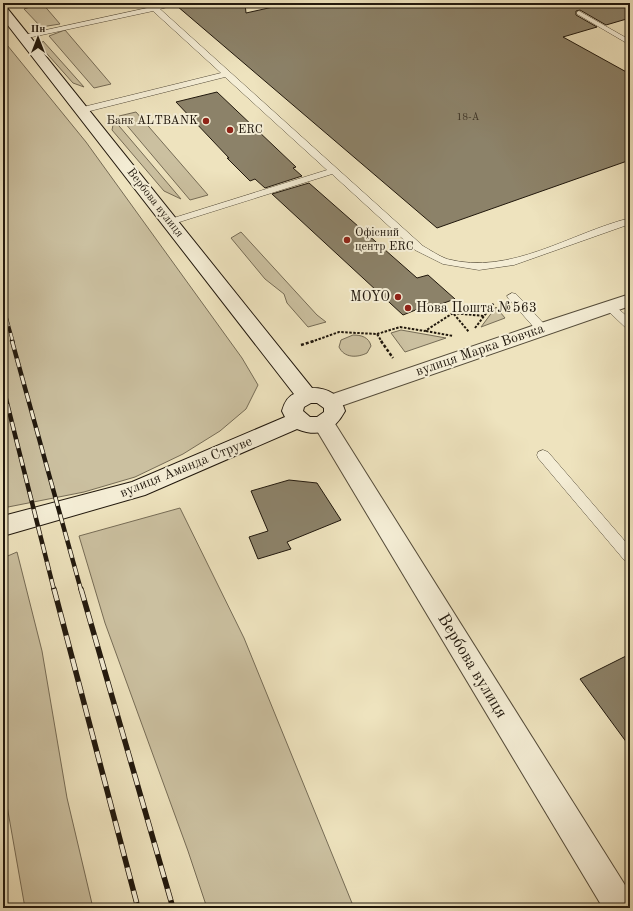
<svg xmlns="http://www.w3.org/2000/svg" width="633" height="911" viewBox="0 0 633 911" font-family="'Old Standard TT',serif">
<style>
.green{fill:#cbc0a0;stroke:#766c56}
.building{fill:#8c8269;stroke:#21180d}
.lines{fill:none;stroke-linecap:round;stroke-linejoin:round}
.service-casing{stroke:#544b39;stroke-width:1}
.minor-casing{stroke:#544b39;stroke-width:2}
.secondary-casing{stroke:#21180d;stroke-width:2}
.path-far1{stroke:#21180d;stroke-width:2;stroke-dasharray:2.5 1.5;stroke-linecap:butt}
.path{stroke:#21180d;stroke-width:2.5;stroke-dasharray:3 2;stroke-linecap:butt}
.service{fill:#f4edd5;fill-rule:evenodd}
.minor{fill:#f4edd5;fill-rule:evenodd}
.secondary{fill:#f4edd5;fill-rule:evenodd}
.rail-far2-casing{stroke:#21180d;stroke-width:3.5}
.rail-far1-casing{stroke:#21180d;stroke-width:4.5}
.rail-casing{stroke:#21180d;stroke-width:5.5}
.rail-far2{stroke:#f4edd5;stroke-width:2.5;stroke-dasharray:7;stroke-linecap:butt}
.rail-far1{stroke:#f4edd5;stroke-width:3;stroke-dasharray:9;stroke-linecap:butt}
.rail{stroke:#f4edd5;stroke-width:4;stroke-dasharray:12;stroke-linecap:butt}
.poi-dot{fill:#8f2418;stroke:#f4edd5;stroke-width:1.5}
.labels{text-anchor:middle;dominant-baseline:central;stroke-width:4;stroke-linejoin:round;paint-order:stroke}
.far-number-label{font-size:10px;fill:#3c3224}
.far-poi-label{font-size:12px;fill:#21180d;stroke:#f4edd5;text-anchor:start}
.far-street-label{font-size:12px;fill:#21180d;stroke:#f4edd5}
.poi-label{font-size:14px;fill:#21180d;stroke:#f4edd5;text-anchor:end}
.street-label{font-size:14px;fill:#21180d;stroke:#f4edd5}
.near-street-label{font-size:17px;fill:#21180d;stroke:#f4edd5}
</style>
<rect width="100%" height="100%" fill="#eee3be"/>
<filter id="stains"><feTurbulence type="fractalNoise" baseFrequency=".005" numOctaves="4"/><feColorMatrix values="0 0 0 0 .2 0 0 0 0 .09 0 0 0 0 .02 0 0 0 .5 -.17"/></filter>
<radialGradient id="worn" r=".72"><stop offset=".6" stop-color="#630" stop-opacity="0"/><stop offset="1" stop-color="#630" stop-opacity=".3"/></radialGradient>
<!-- green -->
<g class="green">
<polygon points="42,3 60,24 41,27 24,9"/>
<polygon points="65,30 111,84 94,88 49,36"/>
<polygon points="3,40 86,142 242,358 258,385 246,409 220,431 183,454 135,477 84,492 3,508"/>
<polygon points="43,41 84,87 73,83 41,47"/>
<polygon points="136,112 208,195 190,200 119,116"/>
<polygon points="114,120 181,199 164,191 112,130"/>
<polygon points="241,232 317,315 326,322 308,327 287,303 284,294 265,279 231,238"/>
<polygon points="496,307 505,318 481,327"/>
<polygon points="401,330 446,338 405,352 391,333"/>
<path d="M353,335C361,335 369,337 371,346L367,353C357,358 344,358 339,347L341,340Z"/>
<polygon points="180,508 244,638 354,908 207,908 188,851 105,623 79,536"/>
<polygon points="17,552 42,651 67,798 93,908 25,908 3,783 3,558"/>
</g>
<!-- building -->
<g class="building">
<polygon points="184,3 245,3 246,13 291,3 630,3 630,18 606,25 580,10 576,11 576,15 597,27 563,37 630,74 630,160 437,228 177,6"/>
<polygon points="217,92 296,167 293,168 302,176 265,188 255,179 250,181 227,158 229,158 176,102"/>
<polygon points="309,183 417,278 428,275 455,299 419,312 418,309 403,315 272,194"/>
<polygon points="289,480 317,483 341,520 287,542 291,549 258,559 249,537 268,531 251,491"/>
<polygon points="630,654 630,747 580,679"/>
</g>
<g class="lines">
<defs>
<g id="service">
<polygon points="3,3 17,3 3,7"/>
<path d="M170,3H183L160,9L423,246C430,250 439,256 447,259C511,276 570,233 630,218V224L514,265L479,270L443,264L415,250L332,174L173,224H167L165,222L167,220L327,170L225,77L82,113L79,112L78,110L79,108L221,73L153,11L23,39L19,37L23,35Z"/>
<polygon points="579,11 630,40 630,45 577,14 577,12"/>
<polygon points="512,293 516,294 546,326 548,329 546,332 538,332 508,298 507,296"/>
<polygon points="610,303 614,305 630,319 630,329 626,328 606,309 605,307 606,305"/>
<polygon points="543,450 548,452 630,547 630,563 625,561 538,458 537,455 538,452"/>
</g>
<g id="minor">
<polygon points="630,294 630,306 338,407 331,409 324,407 321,402 324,397 535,325"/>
<polygon points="324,416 332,419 630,893 630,908 603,908 313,424 316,419"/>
</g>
<path id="secondary" d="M3,7L7,8L312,388C328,388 341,395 345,411C334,431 320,438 297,429L145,495L3,536V516L132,482L285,417L282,411C284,404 287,397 294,394L3,19ZM311,403H317L324,408V412L317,417H310L303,411L304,407Z"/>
</defs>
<!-- service casing -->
<use href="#service" class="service-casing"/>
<!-- minor casing -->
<use href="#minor" class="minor-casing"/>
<!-- secondary casing -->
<use href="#secondary" class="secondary-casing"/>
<!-- path-far1 -->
<g class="path-far1">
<polyline points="453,313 484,316"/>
<polyline points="475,328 494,303"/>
<polyline points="426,331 453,336"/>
<polyline points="377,334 400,327 425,331 453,313 469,332"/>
<polyline points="311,342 339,332 377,334 382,342"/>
</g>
<!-- path -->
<g class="path">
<polyline points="381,341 393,358"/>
<polyline points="301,345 314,341"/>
</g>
<!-- service -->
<use href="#service" class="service"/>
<!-- minor -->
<use href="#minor" class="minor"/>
<!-- secondary -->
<use href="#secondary" class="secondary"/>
<defs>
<polyline id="rail-far2" points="3,306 13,342"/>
<g id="rail-far1">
<polyline points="12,341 81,590"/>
<polyline points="3,387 54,590"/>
</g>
<g id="rail">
<polyline points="54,589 138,908"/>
<polyline points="81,589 173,908"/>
</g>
</defs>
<!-- rail-far2 casing -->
<use href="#rail-far2" class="rail-far2-casing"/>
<!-- rail-far1 casing -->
<use href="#rail-far1" class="rail-far1-casing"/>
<!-- rail casing -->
<use href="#rail" class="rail-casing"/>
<!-- rail-far2 -->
<use href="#rail-far2" class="rail-far2"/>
<!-- rail-far1 -->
<use href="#rail-far1" class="rail-far1"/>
<!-- rail -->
<use href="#rail" class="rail"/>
</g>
<!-- markers -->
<g class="poi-dot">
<circle cx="206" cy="121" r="4"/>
<circle cx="230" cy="130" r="4"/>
<circle cx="347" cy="240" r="4"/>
<circle cx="398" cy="297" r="4"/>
<circle cx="408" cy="308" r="4"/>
</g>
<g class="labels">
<!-- far-number labels -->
<g class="far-number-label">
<text x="468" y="117">18-А</text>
</g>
<!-- far-poi labels -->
<g class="far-poi-label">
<text x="198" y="121" text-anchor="end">Банк ALTBANK</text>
<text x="238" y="130">ERC</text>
<text x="355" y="233">Офісний<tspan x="355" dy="14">центр ERC</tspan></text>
</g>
<!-- far-street labels -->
<g class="far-street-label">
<text transform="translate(155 203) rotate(52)">Вербова вулиця</text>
</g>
<!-- poi labels -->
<g class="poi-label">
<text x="390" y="297">MOYO</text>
<text x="416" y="308" text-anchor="start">Нова Пошта №563</text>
</g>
<!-- street labels -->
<g class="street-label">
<text transform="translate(480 350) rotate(-19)">вулиця Марка Вовчка</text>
<text transform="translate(186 467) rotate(-22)">вулиця Аманда Струве</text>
</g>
<!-- near-street labels -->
<g class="near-street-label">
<text transform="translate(472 666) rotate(59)">Вербова вулиця</text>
</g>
</g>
<!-- margin -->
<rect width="633" height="911" fill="none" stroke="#eee3be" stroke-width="16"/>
<rect x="4" y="4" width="625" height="903" fill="none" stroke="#21180d" stroke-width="2"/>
<rect x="8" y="8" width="617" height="895" fill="none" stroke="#21180d"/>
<!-- north arrow -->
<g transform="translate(38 38)" stroke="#f4edd5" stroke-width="3" paint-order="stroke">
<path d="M0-3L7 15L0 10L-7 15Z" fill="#21180d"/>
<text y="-6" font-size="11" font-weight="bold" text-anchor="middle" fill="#21180d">Пн</text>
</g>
<rect width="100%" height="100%" filter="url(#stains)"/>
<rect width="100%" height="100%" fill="url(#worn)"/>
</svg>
